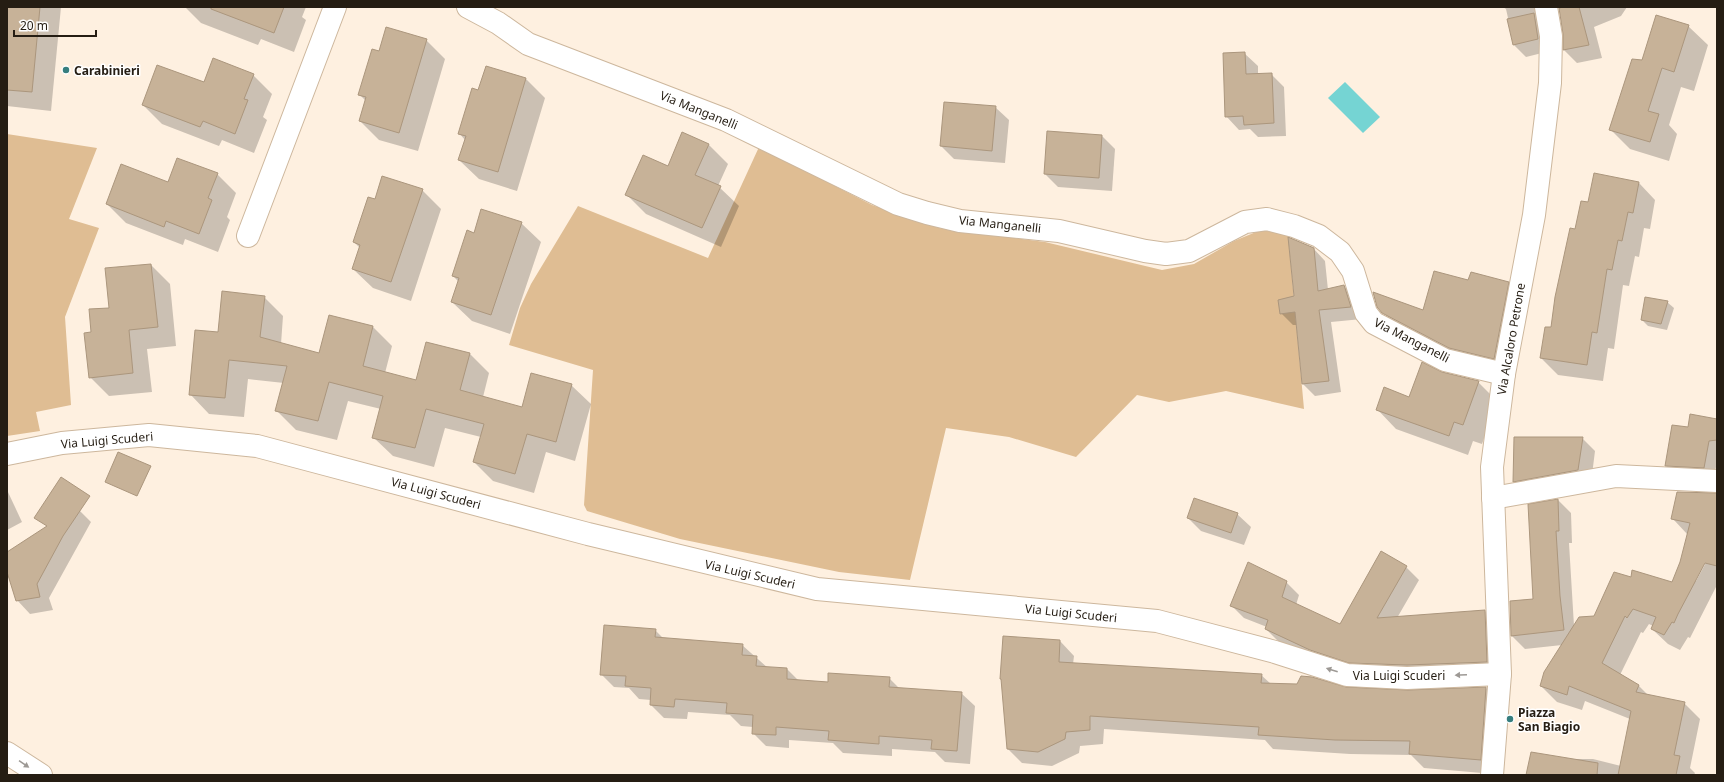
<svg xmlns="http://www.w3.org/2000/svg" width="1724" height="782" viewBox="0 0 1724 782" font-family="'Noto Sans',sans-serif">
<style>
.green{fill:#dfbd93}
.water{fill:#75d4d3}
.shadow{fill:#0003;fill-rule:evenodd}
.building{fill:#c7b298;stroke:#ab967d}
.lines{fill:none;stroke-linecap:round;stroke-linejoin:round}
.street-casing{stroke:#cdb79d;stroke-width:24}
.street{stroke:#fff;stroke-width:22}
.oneway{fill:#9d9995}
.poi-dot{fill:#367e7e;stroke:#fff;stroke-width:1.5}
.labels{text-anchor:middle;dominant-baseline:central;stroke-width:3;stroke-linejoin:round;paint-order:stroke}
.poi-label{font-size:12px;font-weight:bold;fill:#251d13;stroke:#fff;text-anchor:start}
.street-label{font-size:12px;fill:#251d13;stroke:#fff}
</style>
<rect width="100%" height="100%" fill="#fef0e0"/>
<!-- green -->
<g class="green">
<polygon points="7,134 97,148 69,219 99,228 65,317 71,405 36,412 40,431 7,436"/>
<polygon points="759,147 872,205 939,228 1045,242 1162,270 1194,264 1234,241 1261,230 1288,234 1304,409 1226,391 1169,402 1137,395 1076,457 1009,437 946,428 910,580 839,572 680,539 587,511 584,505 593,370 509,345 520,308 531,284 578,206 708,258"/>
</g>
<!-- water -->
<polygon class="water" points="1345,82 1380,117 1363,133 1328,98"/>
<!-- shadow -->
<g class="shadow">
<polygon points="7,7 61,7 51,111 7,106"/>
<polygon points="185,7 306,7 302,17 306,20 294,52 261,39 258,45 201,23"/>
<polygon points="1503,7 1541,7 1550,51 1526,57 1514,45 1506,9"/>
<polygon points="1560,7 1627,7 1621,16 1594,27 1602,58 1577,63 1564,50 1564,34"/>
<polygon points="1688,26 1708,45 1694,91 1681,87 1669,125 1677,134 1669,161 1630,149 1611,130 1643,61"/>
<polygon points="426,40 445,59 418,151 379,140 360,121 366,101 360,95 380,52"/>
<polygon points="1244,53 1258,66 1258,74 1271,74 1284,87 1286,136 1258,137 1250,129 1239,130 1226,116"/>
<polygon points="253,75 272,94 263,117 267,120 254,153 222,140 219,146 162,124 143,105 204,84"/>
<polygon points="526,79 545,98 517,191 479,179 459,160 465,140 459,133 479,91"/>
<polygon points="995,107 1009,120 1005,163 954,159 941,146"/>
<polygon points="1102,136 1115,149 1112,191 1058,187 1045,174"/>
<polygon points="709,145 728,164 718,186 739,206 721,247 646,214 627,195"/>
<polygon points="217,174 236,193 227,217 230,220 218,252 185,239 183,245 126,223 107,204 168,183"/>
<polygon points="1639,183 1655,200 1650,229 1644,228 1639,257 1635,256 1629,286 1623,285 1614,349 1608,348 1603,381 1558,375 1541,358 1551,328 1576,230 1589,203"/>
<polygon points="422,190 441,209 411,301 373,288 353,269 360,248 354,242 375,200"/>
<polygon points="521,223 541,242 510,334 472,321 452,302 459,282 453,276 474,234"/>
<polygon points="1313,248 1325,261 1328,290 1344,286 1356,298 1362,319 1331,322 1341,392 1315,396 1303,384 1297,325 1293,325 1281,313 1295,297"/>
<polygon points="151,265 170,284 176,346 147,349 152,392 109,396 90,377 110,309"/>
<polygon points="1469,281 1508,283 1520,295 1506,370 1462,360 1395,325 1383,312 1424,312"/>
<polygon points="264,297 283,316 281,344 320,354 373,327 392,346 385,373 417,381 470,354 489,373 483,397 522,409 571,385 591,404 575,461 546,452 534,493 493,481 474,462 481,437 445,428 434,467 393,456 373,437 381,409 348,401 337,440 296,430 276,410 284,383 248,379 244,417 209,414 190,394 219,333"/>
<polygon points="1667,302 1674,308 1667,330 1648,326 1642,320"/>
<polygon points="1442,373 1478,382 1497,401 1482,444 1473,441 1468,455 1396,429 1377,409 1410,398"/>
<polygon points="1717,420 1717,462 1714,477 1676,475 1666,466 1689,428"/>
<polygon points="1582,438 1595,451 1591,483 1527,494 1514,481"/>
<polygon points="7,490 22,522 7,530"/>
<path d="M1717,494V585L1690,638L1688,637L1680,650L1668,644L1652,629L1653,626L1649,624L1643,633L1641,632L1620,675L1639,686L1648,695L1684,703L1700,719L1690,768L1695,773L1694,775H1527L1569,759H1593L1621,766L1630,719L1585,701L1582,710L1557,702L1541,686L1562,645L1525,649L1512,636L1511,602L1534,599L1558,500L1571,513L1572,543H1569L1574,626L1595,617L1631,578L1672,583L1681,562L1688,535L1673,519ZM1706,558L1708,559L1696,581V577Z"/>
<polygon points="78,509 91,522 49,598 53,610 30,614 17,600 7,569 7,553"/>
<polygon points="1237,514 1251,527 1244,545 1201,531 1188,518"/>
<polygon points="1406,567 1419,580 1397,618 1485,611 1498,624 1500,675 1363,675 1279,642 1266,629 1267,627 1244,618 1231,605 1286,582 1299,595 1296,605 1340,625"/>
<polygon points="655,630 664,639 742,645 768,668 787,669 799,681 829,683 889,678 900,689 961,693 975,706 970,764 945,762 935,752 892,749 892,756 843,753 833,743 789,740 789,748 766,746 753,733 753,727 741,726 730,715 688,712 687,719 664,718 651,705 651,700 639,699 629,688 614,687 601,674"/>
<polygon points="1060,641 1074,656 1073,664 1261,675 1271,684 1408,691 1486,688 1500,702 1494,774 1424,768 1411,755 1350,754 1273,749 1265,740 1104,729 1103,744 1080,746 1079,753 1052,766 1022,763 1008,749"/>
</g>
<!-- building -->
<g class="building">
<polygon points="7,7 40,7 32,92 7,90"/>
<polygon points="211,7 284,7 274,33 211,9"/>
<polygon points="1564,7 1579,7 1589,45 1563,50 1563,34 1559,8"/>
<polygon points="1534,13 1538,39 1513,45 1507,19"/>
<polygon points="1656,15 1689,25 1674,72 1662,68 1648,111 1659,114 1650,142 1609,130 1632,59 1642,60"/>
<polygon points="386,27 427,39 399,133 359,121 366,97 358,95 372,49 379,51"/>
<polygon points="1245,52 1246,74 1272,73 1274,123 1244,125 1243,116 1225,117 1223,53"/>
<polygon points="213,58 254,74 244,99 248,100 235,134 203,121 200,127 142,105 157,65 204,82"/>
<polygon points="486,66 526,78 498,172 458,160 466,136 458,134 472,88 478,90"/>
<polygon points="944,102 996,106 992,151 940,146"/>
<polygon points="1047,131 1102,135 1099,178 1044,174"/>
<polygon points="682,132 709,144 695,175 721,186 702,228 625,195 643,155 668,166"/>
<polygon points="177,158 218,173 208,198 212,200 199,234 166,221 164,227 106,204 121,164 168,182"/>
<polygon points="1594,173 1639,182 1633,213 1628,212 1622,241 1618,240 1612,270 1607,269 1597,333 1592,332 1587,365 1540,358 1545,327 1551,327 1555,297 1570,228 1575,229 1581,201 1588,202"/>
<polygon points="382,176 423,189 391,282 352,269 360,245 353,242 368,197 375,199"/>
<polygon points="481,209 522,222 491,315 451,302 459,278 452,276 467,230 474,233"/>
<polygon points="1288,237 1314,248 1318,291 1344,285 1351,307 1319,310 1329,381 1302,384 1295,312 1280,314 1278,300 1294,296"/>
<polygon points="151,264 158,327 129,330 133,373 89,378 84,333 91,332 89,309 109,308 105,268"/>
<polygon points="1434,271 1468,280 1471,272 1509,282 1494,359 1449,348 1382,313 1377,307 1373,292 1423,310"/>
<polygon points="222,291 265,296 260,337 319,353 329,315 373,326 363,366 416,380 426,342 470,353 460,390 522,407 531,373 572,384 556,442 527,434 515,474 473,462 484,424 426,409 415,448 372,438 383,396 329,382 318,421 275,411 287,366 229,360 225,398 189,395 195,330 218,332"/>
<polygon points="1645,297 1668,301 1661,324 1641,320"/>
<polygon points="1422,362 1442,372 1479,381 1463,425 1454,422 1449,436 1376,410 1384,387 1409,397"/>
<polygon points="1690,414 1717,419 1717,440 1709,441 1704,468 1665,466 1672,425 1688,427"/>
<polygon points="1514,437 1583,437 1578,470 1513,482"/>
<polygon points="118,452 151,466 137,496 105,482"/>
<polygon points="61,477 90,496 63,536 37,584 40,597 16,601 7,572 7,552 47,526 34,518"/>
<polygon points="1677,492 1717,493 1717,566 1705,563 1678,614 1674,623 1672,622 1664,635 1651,629 1656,617 1633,609 1627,618 1625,616 1602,663 1639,685 1636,692 1685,702 1674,755 1680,756 1676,775 1618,775 1631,711 1569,686 1567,695 1540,686 1544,672 1579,617 1594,616 1614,572 1631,577 1632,570 1672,582 1680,562 1690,523 1671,519"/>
<polygon points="1194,498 1238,513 1231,533 1187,518"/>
<polygon points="1558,499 1559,531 1556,531 1560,596 1564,630 1511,636 1510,601 1533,599 1528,504"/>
<polygon points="1381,551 1407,566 1377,618 1485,610 1487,662 1407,665 1349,663 1310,650 1265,629 1268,620 1230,606 1248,562 1287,581 1282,597 1340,624"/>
<polygon points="604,625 656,629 655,637 743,644 742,655 757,656 756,666 787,668 787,679 828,682 828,673 890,677 889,687 962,692 957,751 931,749 932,740 879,736 879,744 828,740 829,731 776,727 776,735 752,734 753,715 726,713 727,703 675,699 674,707 650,705 651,688 625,686 626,676 600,675"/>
<polygon points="1003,636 1060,640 1059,662 1262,674 1261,683 1297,684 1301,676 1312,677 1346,687 1408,690 1486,687 1481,760 1409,754 1410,741 1335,740 1258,735 1259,727 1090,716 1090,730 1066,732 1065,739 1038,752 1007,749 1001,679 1000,679"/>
<polygon points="1531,752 1598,763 1597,775 1526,775"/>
</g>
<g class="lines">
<defs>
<g id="street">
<polyline points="468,7 498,23 528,44 726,120 898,204 927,213 960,221 1059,231 1145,251 1166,254 1189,251 1245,222 1267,219 1294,226 1319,236 1340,252 1353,271 1366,313 1374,323 1445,360 1504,374"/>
<polyline points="248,236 335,7"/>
<polyline points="7,454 62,443 149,435 257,446 588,534 817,589 1157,621 1275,652 1347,675 1407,678 1500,674"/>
<polyline points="1493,498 1616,476 1717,481"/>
<polyline points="7,753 41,775"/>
<polyline points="1492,775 1500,674 1492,467 1504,374 1534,215 1550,83 1551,36 1546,7"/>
</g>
</defs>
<!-- street casing -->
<use href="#street" class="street-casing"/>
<!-- street -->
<use href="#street" class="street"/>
</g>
<!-- one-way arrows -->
<defs><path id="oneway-solid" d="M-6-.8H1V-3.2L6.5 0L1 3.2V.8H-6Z"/></defs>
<g class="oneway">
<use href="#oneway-solid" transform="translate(1332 670) rotate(-162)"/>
<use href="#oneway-solid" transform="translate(1461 675) rotate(177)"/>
<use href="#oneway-solid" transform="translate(24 764) rotate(34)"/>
</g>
<!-- markers -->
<g class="poi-dot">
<circle cx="66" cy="70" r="4"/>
<circle cx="1510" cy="719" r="4"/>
</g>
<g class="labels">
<!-- poi labels -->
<g class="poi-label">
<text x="74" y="70">Carabinieri</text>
<text x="1518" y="712">Piazza<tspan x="1518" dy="14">San Biagio</tspan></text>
</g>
<!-- street labels -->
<g class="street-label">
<text transform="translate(699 110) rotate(22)">Via Manganelli</text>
<text transform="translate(1000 224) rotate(6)">Via Manganelli</text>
<text transform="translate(1511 339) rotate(-80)">Via Alcaloro Petrone</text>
<text transform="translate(1412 340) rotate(27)">Via Manganelli</text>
<text transform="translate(107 440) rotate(-5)">Via Luigi Scuderi</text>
<text transform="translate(436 493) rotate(15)">Via Luigi Scuderi</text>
<text transform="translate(750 574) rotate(13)">Via Luigi Scuderi</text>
<text transform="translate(1071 613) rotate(6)">Via Luigi Scuderi</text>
<text x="1399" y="675">Via Luigi Scuderi</text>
</g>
</g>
<!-- border -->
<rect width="1724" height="782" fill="none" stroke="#251d13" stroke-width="16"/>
<!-- scale -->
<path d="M14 30v6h82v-6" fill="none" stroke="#251d13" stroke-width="2"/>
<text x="20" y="30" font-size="12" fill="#251d13" stroke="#ffffff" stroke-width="3" paint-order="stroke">20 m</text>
</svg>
